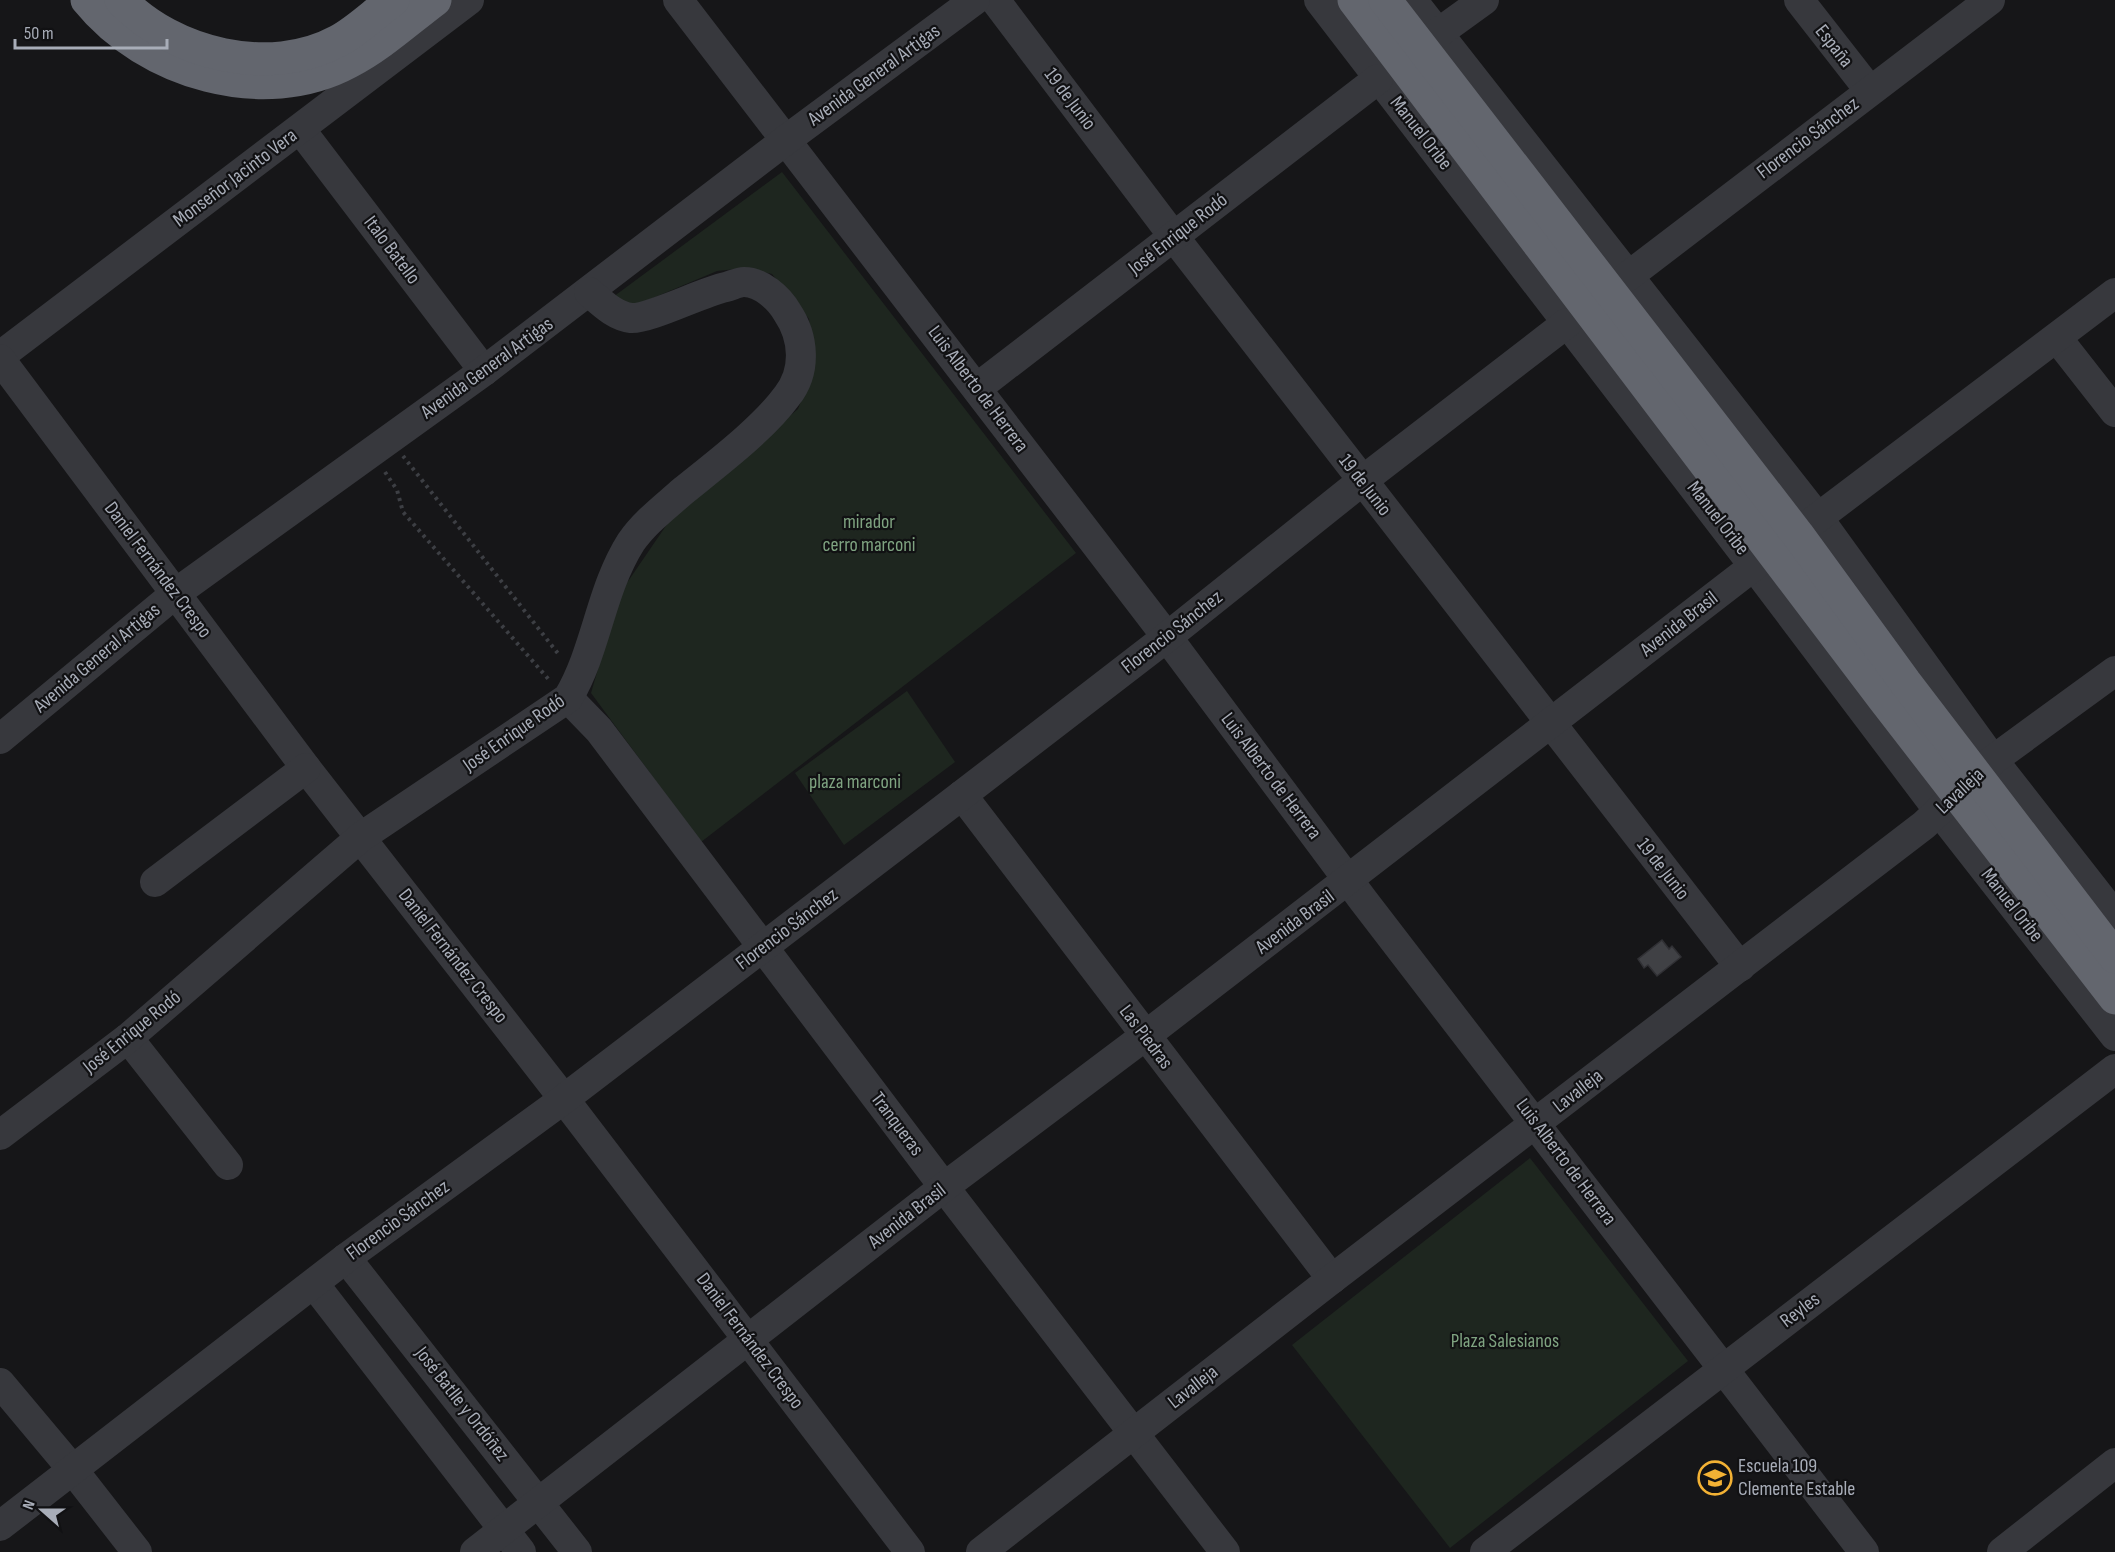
<svg xmlns="http://www.w3.org/2000/svg" width="2115" height="1552" viewBox="0 0 2115 1552" font-family="'Sofia Sans Condensed',sans-serif">
<style>
.green{fill:#1e261f}
.building{fill:#404145;stroke:#303034;stroke-width:1.5}
.lines{fill:none;stroke-linecap:round;stroke-linejoin:round}
.path{stroke:#3d3f44;stroke-width:4;stroke-dasharray:3 4.5;stroke-linecap:butt}
.minor{stroke:#37383d;stroke-width:30}
.highway{stroke:#63666e;stroke-width:33}
.labels{text-anchor:middle;dominant-baseline:central;stroke-width:4.5;stroke-linejoin:round;paint-order:stroke}
.street-label{font-size:20px;fill:#a8adb8;stroke:#111113}
.park-label{font-size:20px;fill:#7fa381;stroke:#111113}
.poi-label{font-size:20px;fill:#a8adb8;stroke:#111113;text-anchor:start}
</style>
<rect width="100%" height="100%" fill="#161618"/>
<!-- green -->
<g class="green">
<polygon points="782,172 1076,553 701,842 591,693 620,593 672,517 798,409 813,371 809,319 772,274 745,268 717,271 634,306 613,297"/>
<polygon points="907,691 955,762 844,845 795,773"/>
<polygon points="1530,1158 1688,1361 1450,1548 1292,1345"/>
</g>
<!-- building -->
<polygon class="building" points="1662,940 1669,949 1672,946 1681,957 1657,976 1648,965 1644,968 1638,959"/>
<g class="lines">
<!-- path -->
<g class="path">
<polyline points="403,456 560,656"/>
<polyline points="385,472 397,490 403,512 550,681"/>
</g>
<!-- minor -->
<g class="minor">
<polyline points="678,0 1167,637 1363,900 1864,1552"/>
<polyline points="995,0 1174,237 1740,967"/>
<polyline points="1319,0 1754,566 1939,811 2115,1036"/>
<polyline points="1412,0 1819,519 1993,760 2115,916"/>
<polyline points="1799,0 1870,91"/>
<polyline points="1437,34 1484,0"/>
<polyline points="300,129 484,371"/>
<polyline points="1627,277 1990,0"/>
<polyline points="2057,338 2115,412"/>
<polyline points="0,356 469,0"/>
<polyline points="0,359 306,768 564,1099 910,1552"/>
<polyline points="977,388 1378,79"/>
<polyline points="568,698 599,730 944,1187 1225,1552"/>
<polyline points="0,739 176,593 484,371 786,140 975,0"/>
<polyline points="962,795 1332,1279"/>
<polyline points="155,882 306,768"/>
<polyline points="128,1038 228,1165"/>
<path d="M0,1135L128,1038L361,837L568,698C597,649 600,591 631,542C645,522 665,507 683,491C715,465 763,429 787,396C807,371 804,337 787,312C779,298 761,282 744,282C738,282 731,286 726,287C702,292 650,319 631,318C614,316 601,302 589,292"/>
<polyline points="346,1258 577,1552"/>
<polyline points="314,1284 521,1552"/>
<polyline points="0,1383 73,1470 137,1552"/>
<polyline points="0,1526 346,1258 564,1099 962,795 1167,637 1362,481 1567,323"/>
<polyline points="475,1552 944,1187 1145,1036 1754,566 2115,293"/>
<polyline points="981,1552 1332,1279 1924,825 1993,760 2115,671"/>
<polyline points="1485,1552 2115,1069"/>
<polyline points="2002,1552 2115,1463"/>
</g>
<!-- highway -->
<g class="highway">
<path d="M87,0C146,73 264,108 349,62C380,46 407,21 435,0"/>
<path d="M121,0C172,54 270,78 338,41C357,31 375,13 393,0"/>
<polyline points="1354,0 1883,698 2115,998"/>
<polyline points="1385,0 1798,535 1905,682 2115,957"/>
</g>
</g>
<!-- icons -->
<defs>
<symbol id="school-ring" viewBox="-11 -11 22 22"><circle r="9.5" fill="#111113" stroke="#f2b134" stroke-width="1.5"/><path d="M0-5L7-2L0 1L-7-2ZM-4 1L0 2.5L4 1V4Q0 6-4 4Z" fill="#f2b134"/></symbol>
</defs>
<g fill-rule="evenodd">
<use href="#school-ring" x="1696" y="1459" width="38" height="38"/>
</g>
<g class="labels">
<!-- street labels -->
<g class="street-label">
<text transform="translate(1834 46) rotate(52)">España</text>
<text transform="translate(874 75) rotate(-36)">Avenida General Artigas</text>
<text transform="translate(1070 99) rotate(53)">19 de Junio</text>
<text transform="translate(1421 133) rotate(52)">Manuel Oribe</text>
<text transform="translate(1808 138) rotate(-37)">Florencio Sánchez</text>
<text transform="translate(235 178) rotate(-37)">Monseñor Jacinto Vera</text>
<text transform="translate(1178 234) rotate(-38)">José Enrique Rodó</text>
<text transform="translate(392 250) rotate(53)">Italo Batello</text>
<text transform="translate(487 368) rotate(-36)">Avenida General Artigas</text>
<text transform="translate(978 389) rotate(53)">Luis Alberto de Herrera</text>
<text transform="translate(1365 485) rotate(52)">19 de Junio</text>
<text transform="translate(1718 518) rotate(52)">Manuel Oribe</text>
<text transform="translate(158 570) rotate(53)">Daniel Fernández Crespo</text>
<text transform="translate(1679 624) rotate(-38)">Avenida Brasil</text>
<text transform="translate(1172 632) rotate(-38)">Florencio Sánchez</text>
<text transform="translate(97 658) rotate(-40)">Avenida General Artigas</text>
<text transform="translate(514 733) rotate(-35)">José Enrique Rodó</text>
<text transform="translate(1271 776) rotate(53)">Luis Alberto de Herrera</text>
<text transform="translate(1960 791) rotate(-43)">Lavalleja</text>
<text transform="translate(1663 869) rotate(52)">19 de Junio</text>
<text transform="translate(2012 905) rotate(52)">Manuel Oribe</text>
<text transform="translate(1295 922) rotate(-37)">Avenida Brasil</text>
<text transform="translate(787 929) rotate(-37)">Florencio Sánchez</text>
<text transform="translate(453 956) rotate(52)">Daniel Fernández Crespo</text>
<text transform="translate(132 1032) rotate(-39)">José Enrique Rodó</text>
<text transform="translate(1146 1037) rotate(53)">Las Piedras</text>
<text transform="translate(1578 1091) rotate(-38)">Lavalleja</text>
<text transform="translate(897 1124) rotate(53)">Tranqueras</text>
<text transform="translate(1566 1162) rotate(53)">Luis Alberto de Herrera</text>
<text transform="translate(907 1216) rotate(-38)">Avenida Brasil</text>
<text transform="translate(398 1220) rotate(-36)">Florencio Sánchez</text>
<text transform="translate(1800 1310) rotate(-37)">Reyles</text>
<text transform="translate(750 1341) rotate(53)">Daniel Fernández Crespo</text>
<text transform="translate(1193 1387) rotate(-38)">Lavalleja</text>
<text transform="translate(462 1404) rotate(52)">José Batlle y Ordóñez</text>
</g>
<!-- park labels -->
<g class="park-label">
<text x="869" y="522">mirador<tspan x="869" dy="23">cerro marconi</tspan></text>
<text x="855" y="782">plaza marconi</text>
<text x="1505" y="1341">Plaza Salesianos</text>
</g>
<!-- poi labels -->
<g class="poi-label">
<text x="1738" y="1466">Escuela 109<tspan x="1738" dy="23">Clemente Estable</tspan></text>
</g>
</g>
<!-- north arrow -->
<g transform="translate(42 1510) rotate(291)" stroke="#111113" stroke-width="4.5" paint-order="stroke">
<path d="M0-4.5L10 22L0 15L-10 22Z" fill="#a8adb8"/>
<text y="-9" font-size="16" font-weight="bold" text-anchor="middle" fill="#a8adb8">N</text>
</g>
<!-- scale -->
<path d="M15 39v9h152v-9" fill="none" stroke="#a8adb8" stroke-width="3"/>
<text x="24" y="39" font-size="18" fill="#a8adb8" stroke="#111113" stroke-width="4.5" paint-order="stroke">50 m</text>
</svg>
